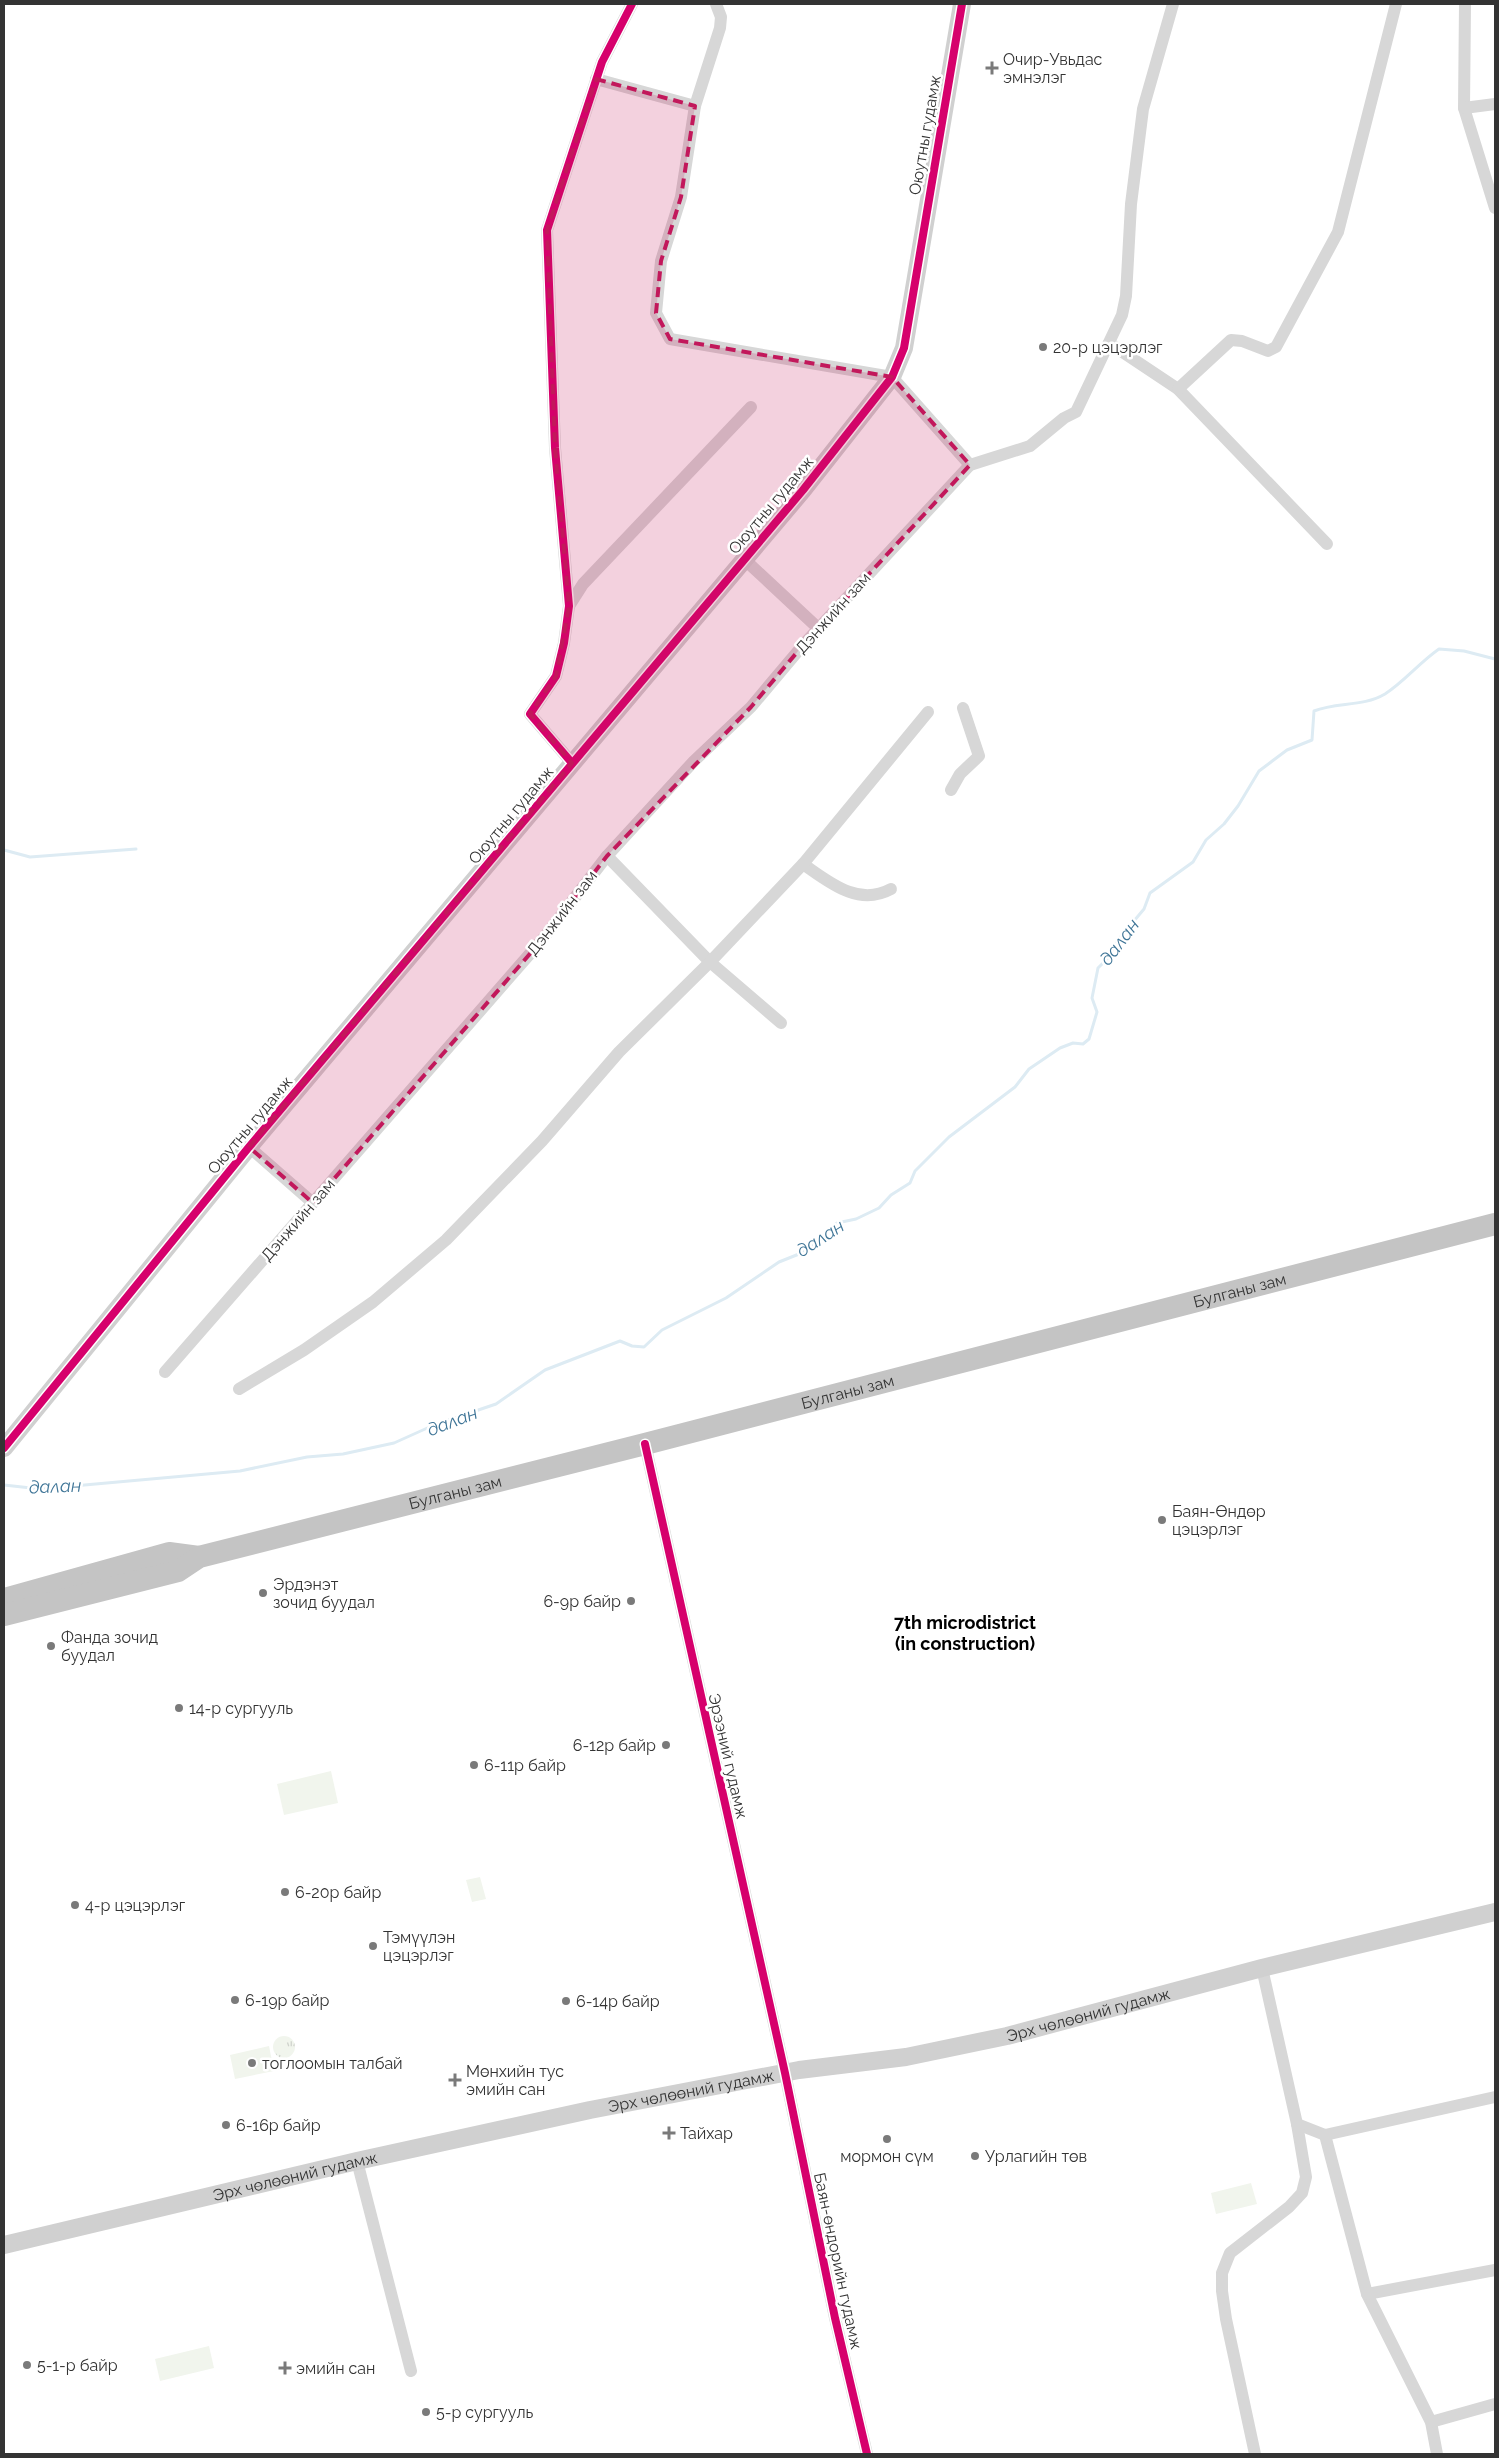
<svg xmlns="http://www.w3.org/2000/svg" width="1499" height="2458" viewBox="0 0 1499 2458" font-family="Raleway,sans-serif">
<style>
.grass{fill:url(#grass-tufts)}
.garden{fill:#f1f5ed}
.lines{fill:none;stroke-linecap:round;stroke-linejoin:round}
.stream{stroke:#ddebf3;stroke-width:3}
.street{stroke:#d7d7d7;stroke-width:12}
.secondary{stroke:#d0d0d0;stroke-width:18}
.highway{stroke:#c4c4c4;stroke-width:22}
.cycleway-casing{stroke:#fff;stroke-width:11}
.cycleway{stroke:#d6006c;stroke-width:8}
.marked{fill:#c2185b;fill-opacity:0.2;stroke:#c2185b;stroke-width:4;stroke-dasharray:10 6;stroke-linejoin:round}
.poi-dot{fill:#7a7a7a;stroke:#fff;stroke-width:2}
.labels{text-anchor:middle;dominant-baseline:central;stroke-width:5;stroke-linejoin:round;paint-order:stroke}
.poi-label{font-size:16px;fill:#333;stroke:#fff;text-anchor:start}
.street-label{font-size:16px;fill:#333;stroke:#fff}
.water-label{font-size:18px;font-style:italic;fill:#3f7597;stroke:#fff}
.neighbourhood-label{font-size:18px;font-weight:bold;fill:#000;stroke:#fff}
</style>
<defs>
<pattern id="grass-tufts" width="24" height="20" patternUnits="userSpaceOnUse" patternTransform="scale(1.25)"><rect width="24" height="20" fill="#f1f5ed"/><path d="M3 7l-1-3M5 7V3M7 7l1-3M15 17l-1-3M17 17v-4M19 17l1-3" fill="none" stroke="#cfd2cc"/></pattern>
</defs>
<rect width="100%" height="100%" fill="#fff"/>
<!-- grass -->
<circle class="grass" cx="284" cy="2047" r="11"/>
<!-- garden -->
<g class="garden">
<polygon points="331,1771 338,1803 284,1815 277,1784"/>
<polygon points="480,1877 486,1899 472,1902 466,1880"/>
<polygon points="269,2046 274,2071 235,2079 230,2055"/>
<polygon points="1251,2183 1257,2204 1216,2214 1211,2193"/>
<polygon points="209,2346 214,2368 160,2381 155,2359"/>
</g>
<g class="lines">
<!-- stream -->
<g class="stream">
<polyline points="4,850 30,857 136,849"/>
<path d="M4,1485L40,1489L240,1471L307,1457L343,1454L394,1443L434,1425L496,1404L545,1370L620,1341L632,1346L644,1347L662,1330L726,1298L779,1262L804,1252L837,1223L856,1219L879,1208L891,1195L910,1183L915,1171L949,1137L1015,1087L1029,1069L1060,1048L1073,1043L1083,1044L1089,1039L1097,1012L1092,998L1098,968L1108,958L1118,940L1144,909L1150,893L1193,862L1206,840L1224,824L1238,806L1259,771L1287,750L1312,740L1314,711C1337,702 1363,707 1385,694C1404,682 1420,662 1439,649L1464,651L1495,659"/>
</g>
<!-- street -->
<g class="street">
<polyline points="716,4 721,17 720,28 695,106 681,197 661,261 656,313 670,339 892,377 970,465 1030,446 1064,418 1076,412 1122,315 1126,296 1131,204 1143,109 1173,4"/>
<polyline points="1465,4 1464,108 1495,208"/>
<polyline points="596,79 695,106"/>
<polyline points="1464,108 1495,104"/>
<polyline points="1109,343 1178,389 1327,544"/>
<polyline points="1178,389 1231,340 1242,341 1268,351 1276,347 1338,232 1396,4"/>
<polyline points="744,559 818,628"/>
<polyline points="569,606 583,584 751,407"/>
<polyline points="572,763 530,714 556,676 564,643 569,606 555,448 547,230 602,62 632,4"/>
<polyline points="951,790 960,774 979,756 963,708"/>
<polyline points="607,856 710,962 781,1023"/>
<path d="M803,864C829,882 858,907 891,889"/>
<polyline points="249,1147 313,1203"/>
<polyline points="165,1372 542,940 607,856 694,761 751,707 804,644 970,465"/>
<polyline points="239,1389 304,1350 373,1302 446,1240 542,1141 619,1052 710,962 803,864 928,712"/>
<polyline points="645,1444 785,2073 835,2318 867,2454"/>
<polyline points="1297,2124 1325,2135 1495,2097"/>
<polyline points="1325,2135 1367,2294 1431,2422 1437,2454"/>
<polyline points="357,2161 411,2371"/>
<polyline points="1367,2294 1495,2270"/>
<polyline points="1431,2422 1495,2404"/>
<polyline points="1255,2454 1226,2319 1222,2291 1222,2273 1230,2253 1289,2207 1302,2193 1306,2177 1297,2124 1262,1968"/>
</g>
<!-- secondary -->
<g class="secondary">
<polyline points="4,1448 249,1147 803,490 892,377 904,348 962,4"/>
<path id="s1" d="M4,2245L357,2161L590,2110L799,2070L906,2057L1007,2036L1262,1968L1495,1912"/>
</g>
<!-- highway -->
<g class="highway">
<polyline points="4,1599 169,1553 199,1557"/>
<path id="s2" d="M4,1615L178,1571L199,1557L645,1444L1495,1224"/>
</g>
<defs>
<g id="cycleway">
<polyline points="572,763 530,714 556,676 564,643 569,606 555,448 547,230 602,62 632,4"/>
<polyline points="645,1444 785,2073 835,2318 867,2454"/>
<polyline points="4,1448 249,1147 803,490 892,377 904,348 962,4"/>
</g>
</defs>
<!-- cycleway casing -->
<use href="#cycleway" class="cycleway-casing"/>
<!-- cycleway -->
<use href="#cycleway" class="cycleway"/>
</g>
<!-- marked area -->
<path class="marked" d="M596,79L695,106L681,197L661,261L656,313L670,339L892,377L970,465L804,644L751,707L607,856L542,940L313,1203L249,1147L572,763L530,714L556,676L569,606L555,448L547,230Z"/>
<!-- markers -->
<g class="poi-dot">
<path d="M989.5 60.5h5v5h5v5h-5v5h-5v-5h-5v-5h5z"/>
<circle cx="1043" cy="347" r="5"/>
<circle cx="1162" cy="1520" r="5"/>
<circle cx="263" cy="1593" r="5"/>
<circle cx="631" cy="1601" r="5"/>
<circle cx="51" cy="1646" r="5"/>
<circle cx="179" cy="1708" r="5"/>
<circle cx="666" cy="1745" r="5"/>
<circle cx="474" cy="1765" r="5"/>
<circle cx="285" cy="1892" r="5"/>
<circle cx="75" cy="1905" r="5"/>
<circle cx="373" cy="1946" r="5"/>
<circle cx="235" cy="2000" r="5"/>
<circle cx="566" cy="2001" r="5"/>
<circle cx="252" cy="2063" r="5"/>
<path d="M452.5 2072.5h5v5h5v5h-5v5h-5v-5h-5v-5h5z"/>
<circle cx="226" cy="2125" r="5"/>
<path d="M666.5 2125.5h5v5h5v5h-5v5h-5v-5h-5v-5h5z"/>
<circle cx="887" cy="2139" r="5"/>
<circle cx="975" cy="2156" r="5"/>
<circle cx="27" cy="2365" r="5"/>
<path d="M282.5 2360.5h5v5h5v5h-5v5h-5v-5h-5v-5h5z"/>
<circle cx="426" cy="2412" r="5"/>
</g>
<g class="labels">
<!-- poi labels -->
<g class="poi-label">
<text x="1003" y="59">Oчир-Увьдас<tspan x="1003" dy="18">эмнэлэг</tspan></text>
<text x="1053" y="347">20-р цэцэрлэг</text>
<text x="1172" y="1511">Баян-Өндөр<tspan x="1172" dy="18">цэцэрлэг</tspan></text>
<text x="273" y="1584">Эрдэнэт<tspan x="273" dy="18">зочид буудал</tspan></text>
<text x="621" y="1601" text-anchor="end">6-9р байр</text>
<text x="61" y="1637">Фанда зочид<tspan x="61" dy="18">буудал</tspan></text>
<text x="189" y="1708">14-р сургууль</text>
<text x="656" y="1745" text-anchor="end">6-12р байр</text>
<text x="484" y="1765">6-11р байр</text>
<text x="295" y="1892">6-20р байр</text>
<text x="85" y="1905">4-р цэцэрлэг</text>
<text x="383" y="1937">Тэмүүлэн<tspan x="383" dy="18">цэцэрлэг</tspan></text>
<text x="245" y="2000">6-19р байр</text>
<text x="576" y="2001">6-14р байр</text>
<text x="262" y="2063">тоглоомын талбай</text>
<text x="466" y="2071">Мөнхийн тус<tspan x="466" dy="18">эмийн сан</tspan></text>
<text x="236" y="2125">6-16р байр</text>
<text x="680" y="2133">Тайхар</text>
<text x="887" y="2156" text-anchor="middle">мормон сүм</text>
<text x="985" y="2156">Урлагийн төв</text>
<text x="37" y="2365">5-1-р байр</text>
<text x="296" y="2368">эмийн сан</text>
<text x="436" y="2412">5-р сургууль</text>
</g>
<!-- street labels -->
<g class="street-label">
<text transform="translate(925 135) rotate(-80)">Оюутны гудамж</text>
<text transform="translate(771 505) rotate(-50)">Оюутны гудамж</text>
<text transform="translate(833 613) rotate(-48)">Дэнжийн зам</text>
<text transform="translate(511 815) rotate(-50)">Оюутны гудамж</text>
<text transform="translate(562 913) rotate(-52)">Дэнжийн зам</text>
<text transform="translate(250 1125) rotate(-50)">Оюутны гудамж</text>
<text transform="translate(298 1220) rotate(-49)">Дэнжийн зам</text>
<text stroke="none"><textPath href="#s2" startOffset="1279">Булганы зам</textPath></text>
<text stroke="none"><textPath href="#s2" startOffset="874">Булганы зам</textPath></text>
<text stroke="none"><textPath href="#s2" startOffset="469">Булганы зам</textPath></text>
<text transform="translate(728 1756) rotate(77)">Эрээний гудамж</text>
<text stroke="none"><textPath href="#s1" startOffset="1109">Эрх чөлөөний гудамж</textPath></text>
<text stroke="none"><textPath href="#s1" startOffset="704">Эрх чөлөөний гудамж</textPath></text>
<text stroke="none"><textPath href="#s1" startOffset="299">Эрх чөлөөний гудамж</textPath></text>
<text transform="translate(838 2261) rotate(78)">Баян-өндорийн гудамж</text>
</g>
<!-- water labels -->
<g class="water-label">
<text transform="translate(1119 942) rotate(-53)">далан</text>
<text transform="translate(820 1238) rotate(-33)">далан</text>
<text transform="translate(452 1421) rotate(-21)">далан</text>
<text transform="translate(55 1486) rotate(-2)">далан</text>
</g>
<!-- neighbourhood labels -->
<g class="neighbourhood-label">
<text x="965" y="1622">7th microdistrict<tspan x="965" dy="21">(in construction)</tspan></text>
</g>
</g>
<!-- border -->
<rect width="1499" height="2458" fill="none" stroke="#333333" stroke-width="10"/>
</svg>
